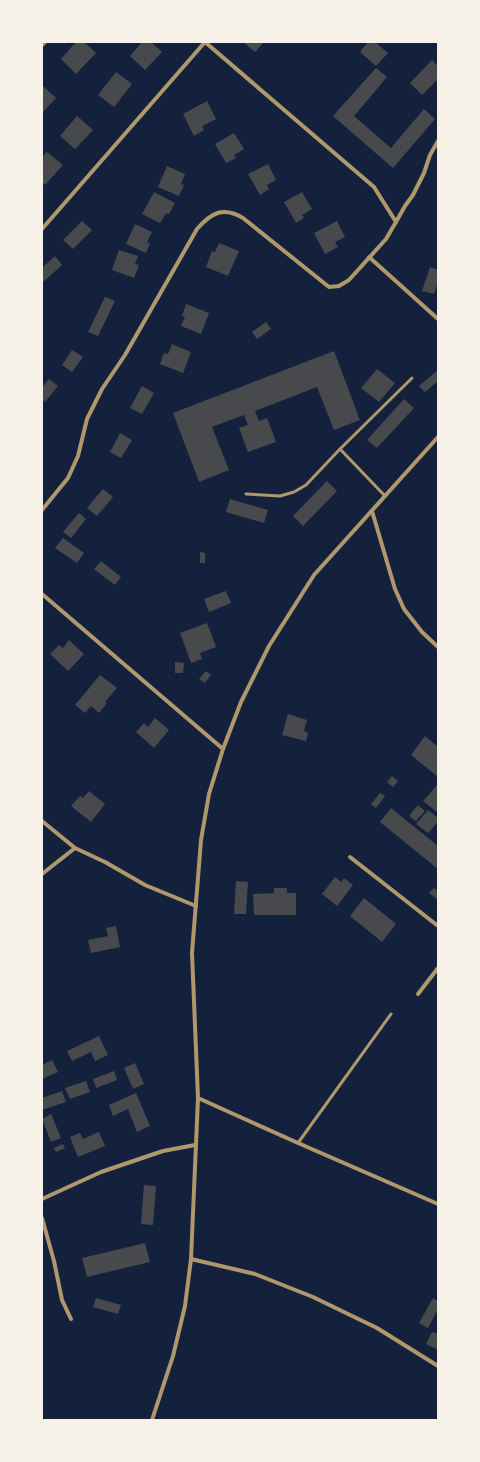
<svg xmlns="http://www.w3.org/2000/svg" width="480" height="1462" viewBox="0 0 480 1462" font-family="'Sofia Sans Condensed',sans-serif">
<style>
.building{fill:#48494c}
.lines{fill:none;stroke-linecap:round;stroke-linejoin:round}
.service{stroke:#b1986c;stroke-width:3}
.minor{stroke:#b1986c;stroke-width:4}
</style>
<rect width="100%" height="100%" fill="#14213d"/>
<!-- building -->
<g class="building">
<polygon points="76,42 84,42 96,53 76,74 61,59"/>
<polygon points="142,42 151,42 162,52 145,70 130,56"/>
<polygon points="243,42 264,42 255,52"/>
<polygon points="368,42 375,42 388,53 376,66 360,52"/>
<polygon points="432,60 438,66 438,79 422,95 410,83"/>
<polygon points="376,68 387,77 354,116 391,148 424,109 435,119 393,168 333,116"/>
<polygon points="116,72 132,84 114,107 98,95"/>
<polygon points="42,85 56,98 42,113"/>
<polygon points="207,101 216,119 202,126 204,130 194,136 183,114"/>
<polygon points="77,116 93,130 75,149 60,136"/>
<polygon points="234,133 244,149 234,155 236,158 226,163 215,144"/>
<polygon points="47,152 63,165 45,185 42,182 42,157"/>
<polygon points="268,164 276,180 267,185 269,189 260,195 248,174"/>
<polygon points="167,166 185,174 181,184 184,185 179,196 158,187"/>
<polygon points="154,192 175,203 169,214 166,213 160,223 142,214"/>
<polygon points="302,192 312,209 302,215 304,218 296,223 284,202"/>
<polygon points="82,221 92,230 73,249 63,240"/>
<polygon points="337,221 345,237 335,242 338,247 325,254 314,233"/>
<polygon points="135,224 152,232 147,242 150,244 146,253 126,244"/>
<polygon points="219,243 239,251 228,276 206,267 212,251 215,252"/>
<polygon points="119,250 138,256 135,264 139,265 134,278 112,270"/>
<polygon points="55,256 62,265 42,283 42,268"/>
<polygon points="430,267 438,270 438,282 434,294 422,291"/>
<polygon points="105,297 115,301 98,336 88,332"/>
<polygon points="186,304 209,313 201,334 181,326 185,317 182,316"/>
<polygon points="266,322 271,329 257,339 252,332"/>
<polygon points="172,344 191,352 183,373 160,364 164,353 168,354"/>
<polygon points="72,350 83,357 72,372 62,365"/>
<polygon points="334,351 360,420 334,430 317,387 255,411 259,421 267,418 276,442 248,452 239,428 248,425 244,415 212,427 229,470 199,482 173,413"/>
<polygon points="377,369 395,383 379,402 361,388"/>
<polygon points="438,370 438,381 425,392 419,386"/>
<polygon points="49,379 58,386 45,402 42,399 42,387"/>
<polygon points="142,386 154,393 142,414 130,408"/>
<polygon points="404,399 414,408 377,448 367,440"/>
<polygon points="120,433 132,440 121,458 110,452"/>
<polygon points="327,481 337,491 303,526 293,516"/>
<polygon points="103,489 113,497 97,516 87,508"/>
<polygon points="230,499 268,510 264,523 226,512"/>
<polygon points="79,513 86,519 71,538 63,532"/>
<polygon points="63,538 84,553 77,563 55,548"/>
<polygon points="200,552 205,553 205,563 200,563"/>
<polygon points="101,561 121,577 115,585 94,569"/>
<polygon points="226,591 231,603 209,612 204,599"/>
<polygon points="207,623 216,647 200,653 202,659 191,663 180,633"/>
<polygon points="69,640 84,654 68,671 50,654 59,645 63,648"/>
<polygon points="175,662 184,663 183,673 175,673"/>
<polygon points="206,671 211,675 205,683 199,679"/>
<polygon points="100,675 117,688 105,702 107,703 99,713 91,706 85,713 75,705"/>
<polygon points="288,714 307,720 304,731 308,733 306,741 282,735"/>
<polygon points="155,718 169,730 154,748 136,732 144,723 148,727"/>
<polygon points="425,736 438,747 438,777 411,755"/>
<polygon points="392,776 398,781 393,787 387,782"/>
<polygon points="438,784 438,813 423,801"/>
<polygon points="89,791 105,804 91,822 71,806 80,796 83,798"/>
<polygon points="380,793 385,796 376,808 371,804"/>
<polygon points="418,805 425,811 416,821 409,816"/>
<polygon points="391,808 438,846 438,869 380,822"/>
<polygon points="428,810 438,818 438,822 428,833 416,824"/>
<polygon points="335,877 341,882 344,878 353,885 337,906 322,894"/>
<polygon points="236,881 248,882 246,914 234,914"/>
<polygon points="274,888 287,888 287,893 296,893 296,915 254,915 253,894 274,893"/>
<polygon points="434,888 438,891 437,899 429,893"/>
<polygon points="364,898 396,924 382,942 350,916"/>
<polygon points="116,926 120,947 91,953 88,940 108,936 106,928"/>
<polygon points="99,1036 108,1055 95,1061 91,1052 72,1061 67,1051"/>
<polygon points="52,1060 58,1072 42,1079 42,1065"/>
<polygon points="135,1063 144,1084 133,1089 124,1068"/>
<polygon points="114,1071 117,1080 96,1088 93,1079"/>
<polygon points="86,1081 90,1092 70,1099 65,1088"/>
<polygon points="62,1091 66,1102 42,1110 42,1098"/>
<polygon points="136,1093 150,1126 137,1132 128,1109 113,1116 109,1105"/>
<polygon points="51,1114 61,1138 51,1142 42,1119"/>
<polygon points="99,1132 105,1146 78,1157 70,1137 80,1133 83,1139"/>
<polygon points="63,1144 65,1148 56,1152 54,1148"/>
<polygon points="144,1185 156,1186 153,1225 141,1224"/>
<polygon points="145,1243 150,1262 87,1277 82,1258"/>
<polygon points="96,1298 121,1305 118,1314 93,1307"/>
<polygon points="433,1298 438,1301 438,1309 428,1328 419,1323"/>
<polygon points="432,1332 438,1334 438,1350 426,1344"/>
</g>
<g class="lines">
<!-- service -->
<g class="service">
<polyline points="340,449 385,496"/>
<polyline points="246,494 280,496 294,492 306,485 340,449 412,378"/>
<polyline points="298,1143 391,1014"/>
</g>
<!-- minor -->
<g class="minor">
<polyline points="42,45 45,42"/>
<polyline points="396,222 405,206 413,195 424,173 430,155 438,141"/>
<polyline points="42,229 205,42"/>
<polyline points="369,257 438,319"/>
<path d="M42,510L68,478L78,456L87,419L102,389L125,355L197,229C211,213 223,206 243,218L329,287L339,286L349,280L386,239L396,222L374,187L205,42"/>
<polyline points="372,511 395,589 404,609 422,632 438,647"/>
<polyline points="42,594 223,749"/>
<polyline points="42,821 75,848 105,862 145,885 196,906"/>
<polyline points="350,857 438,926"/>
<polyline points="42,874 75,848"/>
<polyline points="418,994 438,968"/>
<polyline points="198,1098 298,1143 438,1204"/>
<polyline points="42,1199 101,1172 163,1151 195,1145"/>
<polyline points="42,1218 54,1261 62,1300 71,1319"/>
<polyline points="191,1259 255,1274 313,1297 377,1328 438,1366"/>
<polyline points="152,1420 173,1356 185,1306 191,1259 198,1098 192,953 201,840 209,794 223,749 241,702 269,646 314,575 438,437"/>
</g>
</g>
<!-- border -->
<rect width="480" height="1462" fill="none" stroke="#f6f1e7" stroke-width="86"/>
</svg>
